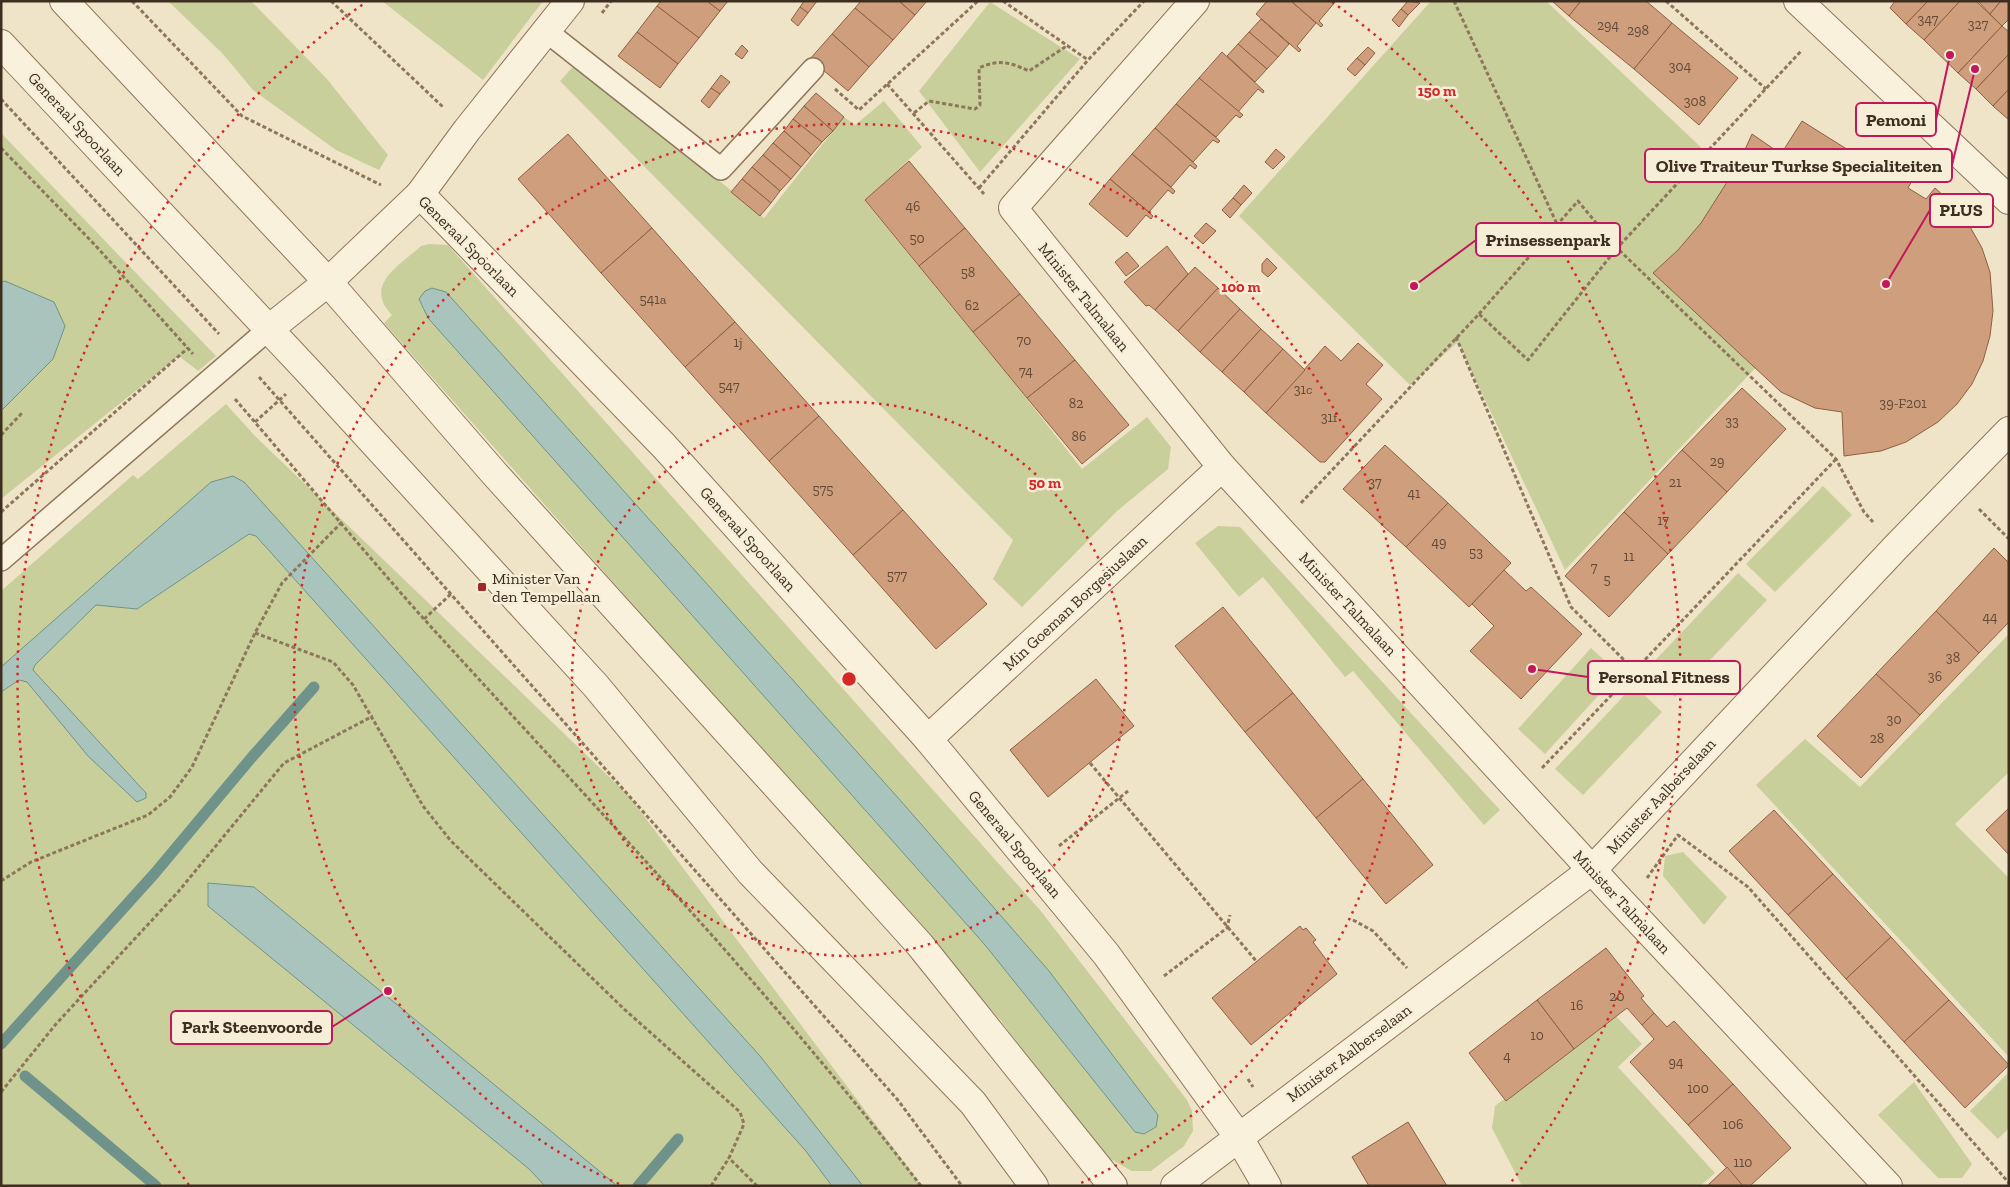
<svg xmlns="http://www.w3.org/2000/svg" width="2010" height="1187" viewBox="0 0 2010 1187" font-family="'Zilla Slab',serif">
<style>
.green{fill:#c9cf9b}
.water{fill:#a9c4bc;stroke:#6f938a}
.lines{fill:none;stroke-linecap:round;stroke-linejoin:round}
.stream{stroke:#6f938a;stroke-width:11}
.building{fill:#cf9f7d;stroke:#8d5f41}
.service-casing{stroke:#8d765c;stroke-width:24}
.minor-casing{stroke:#8d765c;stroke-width:30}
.tertiary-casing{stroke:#8d765c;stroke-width:30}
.path{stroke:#8d765c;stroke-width:3;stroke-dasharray:4 2.5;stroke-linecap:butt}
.service{stroke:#faf1dc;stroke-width:21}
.minor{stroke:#faf1dc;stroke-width:28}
.tertiary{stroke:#faf1dc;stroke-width:28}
.ring{fill:none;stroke:#d62828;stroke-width:2.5;stroke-dasharray:2.5 5}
.poi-dot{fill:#9e2a2b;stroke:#f7eed8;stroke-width:2}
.labels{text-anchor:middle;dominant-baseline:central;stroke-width:5;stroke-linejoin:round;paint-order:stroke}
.number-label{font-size:14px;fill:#624a37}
.street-label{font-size:16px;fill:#3d2e20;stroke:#f7eed8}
.poi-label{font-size:16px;fill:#3d2e20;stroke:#f7eed8;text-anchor:start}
.centre{fill:#d62828;stroke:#f7eed8;stroke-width:2.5}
.ring-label{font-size:15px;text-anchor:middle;font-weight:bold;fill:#d62828;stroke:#f7eed8;stroke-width:5;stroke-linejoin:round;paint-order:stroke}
.leader{fill:none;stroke:#c2185b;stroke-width:2}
.callout-dot{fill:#c2185b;stroke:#f7eed8;stroke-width:2}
.callout{fill:#f7eed8;stroke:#c2185b;stroke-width:2}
.callout-label{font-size:18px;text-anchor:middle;font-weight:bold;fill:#3d2e20}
</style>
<rect width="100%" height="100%" fill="#f0e4c8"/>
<!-- green -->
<g class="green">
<polygon points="168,1 251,1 327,79 388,155 379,170 336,150 253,90 222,53"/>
<polygon points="382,1 543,1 483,80"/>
<polygon points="1431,1 1546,1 1742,186 1665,263 1762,361 1565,570 1458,342 1410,385 1239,216"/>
<polygon points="990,2 1080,59 980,172 919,91"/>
<polygon points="577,62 764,218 844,117 855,125 884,101 922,147 865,201 1008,375 1082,469 1147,417 1171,447 1168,469 1116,512 1022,607 993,579 1013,540 560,81"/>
<polygon points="1,133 216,356 198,371 179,356 1,499 1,411 53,359 5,281 1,282"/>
<path d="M429,244L448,245L1040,910L1187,1100L1192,1111L1193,1131L1184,1146L1151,1171H1132L1101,1154L1001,1021L384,323L392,315C363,285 399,266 421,246Z"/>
<polygon points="226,404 255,436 629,796 922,1186 1,1186 1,591 133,475 138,479"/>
<polygon points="1823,486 1852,515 1775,592 1746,564"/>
<polygon points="1218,526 1240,527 1500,810 1484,825 1353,671 1345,677 1263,577 1239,597 1195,543"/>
<polygon points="1738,573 1767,600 1675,697 1647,669"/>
<polygon points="2009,634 2009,772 1955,824 2009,878 2009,1057 1756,785 1805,739 1860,787"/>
<polygon points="1591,648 1619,673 1545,754 1518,729"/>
<polygon points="1634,685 1662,712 1583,795 1555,769"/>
<polygon points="1683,852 1727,897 1704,925 1663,876 1665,856"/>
<polygon points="1614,1014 1642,1044 1618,1067 1715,1173 1700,1186 1522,1186 1492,1128 1495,1106"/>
<polygon points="2009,1072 2009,1128 1998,1139 1970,1111"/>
<polygon points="1914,1082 1972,1164 1962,1178 1938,1178 1878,1115"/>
</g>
<!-- water -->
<g class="water">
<polygon points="5,281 54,302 65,326 53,359 1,411 1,282"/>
<polygon points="432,288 446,292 900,800 1049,971 1158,1115 1156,1127 1144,1134 1135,1132 985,945 428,318 419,299 425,291"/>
<polygon points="233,476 244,482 760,1056 863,1186 832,1186 805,1150 256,536 249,534 137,609 96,605 35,665 33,670 146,793 146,798 137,802 88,756 27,682 19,680 1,692 1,667 211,482"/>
<polygon points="208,883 254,887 615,1184 613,1186 545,1186 529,1169 208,906"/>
</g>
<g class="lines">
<!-- stream -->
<g class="stream">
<polyline points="1,1044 155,873 252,757 314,687"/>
<polyline points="25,1076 156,1186"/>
<polyline points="638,1186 678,1139"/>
</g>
</g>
<!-- building -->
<g class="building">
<polygon points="661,1 707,1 720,11 699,38 657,6"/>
<polygon points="707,1 728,1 720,11"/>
<polygon points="804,1 817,1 808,13 800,7"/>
<polygon points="861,1 899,1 915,15 893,40 855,8"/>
<polygon points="899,1 927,1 915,15"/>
<polygon points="1267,1 1291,1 1316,23 1297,46 1301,50 1299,52 1256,14"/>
<polygon points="1291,1 1336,1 1319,21 1323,25 1321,27"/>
<polygon points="1408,1 1420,3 1408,15 1401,9"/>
<polygon points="1552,1 1581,1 1569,16"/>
<polygon points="1581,1 1646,1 1672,23 1634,69 1569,16"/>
<polygon points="1895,1 1928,1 1906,24 1890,8"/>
<polygon points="1928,1 1960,1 1924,40 1906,24"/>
<polygon points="1960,1 1976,1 2002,26 1958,73 1924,40"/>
<polygon points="1978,1 2001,1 1990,14"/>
<polygon points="2001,1 2009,1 2009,19 2002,26 1990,14"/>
<polygon points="657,6 699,38 678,64 637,32"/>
<polygon points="800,7 808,13 798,26 791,20"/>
<polygon points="855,8 893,40 869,67 832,34"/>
<polygon points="1401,9 1408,15 1399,27 1392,20"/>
<polygon points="1261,19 1289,44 1278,57 1249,32"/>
<polygon points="1672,23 1738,78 1699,125 1634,69"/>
<polygon points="2002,26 2009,32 2009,54 1976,89 1958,73"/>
<polygon points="637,32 678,64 660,88 618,56"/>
<polygon points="1249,32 1278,57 1267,69 1238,44"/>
<polygon points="832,34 869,67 848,91 810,59"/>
<polygon points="1238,44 1267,69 1255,82 1227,56"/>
<polygon points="742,45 748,51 742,59 735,54"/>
<polygon points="1368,47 1375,53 1365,65 1357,58"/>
<polygon points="1222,52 1264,91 1263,93 1258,89 1238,112 1199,78"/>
<polygon points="2009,54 2009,89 1993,106 1976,89"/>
<polygon points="1357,58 1365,65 1355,76 1347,69"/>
<polygon points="721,75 730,82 720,94 711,88"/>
<polygon points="1199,78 1243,115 1240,118 1236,115 1216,137 1176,104"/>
<polygon points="711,88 720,94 709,108 701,101"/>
<polygon points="2009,89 2009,120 1993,106"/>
<polygon points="816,93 844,117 833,131 804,106"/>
<polygon points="1176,104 1220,141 1218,143 1213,140 1193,162 1155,128"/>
<polygon points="804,106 833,131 822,142 793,119"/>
<polygon points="793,119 822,142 811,155 784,131"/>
<polygon points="1802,121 1869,163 1913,179 1908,188 1926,199 1935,188 1954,205 1969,225 1982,248 1990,272 1993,311 1990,336 1983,361 1972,384 1957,404 1938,422 1906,442 1881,451 1844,456 1842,412 1815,408 1781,392 1653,273 1678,250 1701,223 1738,165 1752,134 1781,154"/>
<polygon points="1155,128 1197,166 1195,169 1190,165 1171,187 1132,154"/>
<polygon points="784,131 811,155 801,167 773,143"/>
<polygon points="568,134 652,228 601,273 518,179"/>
<polygon points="773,143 801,167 791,179 763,155"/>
<polygon points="1276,149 1285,157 1273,169 1265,162"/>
<polygon points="1132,154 1175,191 1173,194 1168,190 1149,212 1110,179"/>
<polygon points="763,155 791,179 780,191 752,167"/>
<polygon points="909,161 965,228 919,266 865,200"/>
<polygon points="752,167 780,191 771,203 742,179"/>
<polygon points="742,179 771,203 760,216 731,192"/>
<polygon points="1110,179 1153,216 1151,219 1146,215 1127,237 1089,204"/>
<polygon points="1244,185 1252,193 1241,205 1233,198"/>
<polygon points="1233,198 1241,205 1230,218 1222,210"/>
<polygon points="1206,223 1216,231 1203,244 1194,236"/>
<polygon points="652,228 735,322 685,367 601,273"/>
<polygon points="965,228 1020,294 973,332 919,266"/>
<polygon points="1167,246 1188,274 1155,310 1149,305 1146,306 1124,282"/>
<polygon points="1127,252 1139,266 1126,276 1115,262"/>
<polygon points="1267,258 1277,268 1268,277 1262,272 1262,264"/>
<polygon points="1195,267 1218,288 1178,331 1155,310"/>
<polygon points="1218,288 1240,309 1200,352 1178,331"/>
<polygon points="1020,294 1075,360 1027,398 973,332"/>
<polygon points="1240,309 1261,329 1222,372 1200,352"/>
<polygon points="735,322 819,416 769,461 685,367"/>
<polygon points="1261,329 1283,349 1244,392 1222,372"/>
<polygon points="1358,343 1383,365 1366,384 1382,399 1325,462 1320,462 1266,413 1325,346 1341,361"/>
<polygon points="1283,349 1305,370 1266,413 1244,392"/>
<polygon points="1075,360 1129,425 1082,464 1027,398"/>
<polygon points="1742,388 1786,429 1727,492 1682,450"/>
<polygon points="819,416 903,510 853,555 769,461"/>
<polygon points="1385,445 1448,503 1406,547 1343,489"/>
<polygon points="1682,450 1727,492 1668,554 1624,512"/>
<polygon points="1448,503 1511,563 1469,607 1406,547"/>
<polygon points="903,510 987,604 936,649 853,555"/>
<polygon points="1624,512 1668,554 1609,617 1565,576"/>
<polygon points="1994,548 2009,563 2009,622 1979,653 1936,611"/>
<polygon points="1504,570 1526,591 1531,587 1582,634 1521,699 1470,651 1494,626 1472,604"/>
<polygon points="1223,607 1293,693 1245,732 1175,646"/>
<polygon points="1936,611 1979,653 1920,715 1876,674"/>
<polygon points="1876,674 1920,715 1861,778 1817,736"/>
<polygon points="1096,679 1134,726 1048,797 1010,750"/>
<polygon points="1293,693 1363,779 1316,818 1245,732"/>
<polygon points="1363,779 1433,865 1386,904 1316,818"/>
<polygon points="2009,808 2009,855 1986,830"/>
<polygon points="1774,810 1833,874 1788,915 1729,851"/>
<polygon points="1833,874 1891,937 1846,979 1788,915"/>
<polygon points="1300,926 1303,930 1306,928 1316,940 1313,942 1337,974 1251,1045 1212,998"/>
<polygon points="1891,937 1949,1000 1904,1042 1846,979"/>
<polygon points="1606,948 1644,996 1641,998 1654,1013 1642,1025 1627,1008 1574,1049 1537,1000"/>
<polygon points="1537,1000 1574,1049 1506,1101 1469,1053"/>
<polygon points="1949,1000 2009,1065 1965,1108 1904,1042"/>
<polygon points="1654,1013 1667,1027 1674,1021 1733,1084 1688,1125 1630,1062 1654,1039 1642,1025"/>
<polygon points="1733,1084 1791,1148 1750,1186 1743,1186 1688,1125"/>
<polygon points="1408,1122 1447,1186 1369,1186 1352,1157"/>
<polygon points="1727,1167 1743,1186 1707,1186"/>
</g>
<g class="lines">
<defs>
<g id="service">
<polyline points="546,31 721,169 813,69"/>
<polyline points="1,560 269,329"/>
</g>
<g id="minor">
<polyline points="1195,1 1013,208 1222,467 1614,894 1888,1186"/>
<polyline points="1798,1 2009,200"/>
<polyline points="420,194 664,446 928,739 1106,954 1238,1136 1267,1186"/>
<polyline points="269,329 328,282 420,194 467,130 570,1"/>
<polyline points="928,739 1222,467"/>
<polyline points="1175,1186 1592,870 1896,547 2009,431"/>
</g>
<g id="tertiary">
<polyline points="64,1 328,282 493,472 920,945 1113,1186"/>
<polyline points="1,44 309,372 596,686 750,872 973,1103 1034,1186"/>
</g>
</defs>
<!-- service casing -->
<use href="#service" class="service-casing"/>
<!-- minor casing -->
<use href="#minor" class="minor-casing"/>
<!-- tertiary casing -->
<use href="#tertiary" class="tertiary-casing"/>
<!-- path -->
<g class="path">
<polyline points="132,1 242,116 381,185"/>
<polyline points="331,1 443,107"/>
<polyline points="1003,1 1088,60"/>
<polyline points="1454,1 1557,224"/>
<polyline points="1666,1 1766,89"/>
<polyline points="602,13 611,1"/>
<polyline points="887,84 984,194"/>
<polyline points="835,89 859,110 978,1"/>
<polyline points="1,99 219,334"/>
<path d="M914,113L929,101L975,109L980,105L979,68C999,59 1009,62 1029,71L1068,45"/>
<polyline points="1,148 95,245 193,354"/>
<polyline points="979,188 1088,60 1144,1"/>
<polyline points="1479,314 1578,201 1617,248 1836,459 1864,512 1873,522"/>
<polyline points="1456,337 1571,607 1634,670"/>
<polyline points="259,377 897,1099 962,1186"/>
<path d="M235,399C298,472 359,546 423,618C592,804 767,986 921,1186"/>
<polyline points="255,422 286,394"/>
<polyline points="1,435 23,412"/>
<polyline points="1301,503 1479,314 1528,360 1617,248 1802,50"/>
<polyline points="1979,509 2009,539"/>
<polyline points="1,512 188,348"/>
<polyline points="424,619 452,593"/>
<polyline points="255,633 333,662 353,685 423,806 451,841 624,1009 740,1112 744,1124 729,1158 757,1186"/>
<polyline points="1090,763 1257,962"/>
<polyline points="1542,768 1836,459"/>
<polyline points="1059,846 1128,791"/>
<polyline points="1647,878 1678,835 1748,887 2009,1183"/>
<polyline points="1,881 31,862 148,815 170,797 192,767 255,633 282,583 342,522"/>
<polyline points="1353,920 1373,931 1407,968"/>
<polyline points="1164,976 1227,928 1230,915"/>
<polyline points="1248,1079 1253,1087"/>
<polyline points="1,1092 56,1024 178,892 284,763 373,716"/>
<polyline points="711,1186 729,1158"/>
</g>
<!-- service -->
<use href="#service" class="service"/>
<!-- minor -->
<use href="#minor" class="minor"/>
<!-- tertiary -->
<use href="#tertiary" class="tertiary"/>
</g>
<!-- distance rings -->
<g class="ring">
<circle cx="849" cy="679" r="277"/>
<path d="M619 1184A555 555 0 1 1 1079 1184"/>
<path d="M189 1185A832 832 0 0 1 366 2M1332 2A832 832 0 0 1 1509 1185"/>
</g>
<!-- markers -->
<rect class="poi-dot" x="477" y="582" width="10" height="10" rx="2.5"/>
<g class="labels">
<!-- number labels -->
<g class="number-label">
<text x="1928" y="19">347</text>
<text x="1978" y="24">327</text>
<text x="1608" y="25">294</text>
<text x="1638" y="30">298</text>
<text x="1680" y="66">304</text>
<text x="1695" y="101">308</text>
<text x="913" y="206">46</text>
<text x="917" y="238">50</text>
<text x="968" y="272">58</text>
<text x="653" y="299">541a</text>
<text x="972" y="305">62</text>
<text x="1024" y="340">70</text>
<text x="738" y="342">1j</text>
<text x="1026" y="371">74</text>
<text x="729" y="386">547</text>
<text x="1303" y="389">31c</text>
<text x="1076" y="403">82</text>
<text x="1903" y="403">39-F201</text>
<text x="1329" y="417">31f</text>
<text x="1732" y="421">33</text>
<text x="1079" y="436">86</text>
<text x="1717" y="461">29</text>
<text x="1375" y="482">37</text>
<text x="1675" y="482">21</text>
<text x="823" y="489">575</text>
<text x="1414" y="493">41</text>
<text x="1663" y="520">17</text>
<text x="1439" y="542">49</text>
<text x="1476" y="552">53</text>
<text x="1629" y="556">11</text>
<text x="1594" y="567">7</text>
<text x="897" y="575">577</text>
<text x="1607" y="579">5</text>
<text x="1990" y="617">44</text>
<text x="1953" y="657">38</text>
<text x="1935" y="676">36</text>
<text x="1894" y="719">30</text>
<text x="1877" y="738">28</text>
<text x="1617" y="996">20</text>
<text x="1577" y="1005">16</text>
<text x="1537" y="1035">10</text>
<text x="1507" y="1056">4</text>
<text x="1676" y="1062">94</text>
<text x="1698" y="1088">100</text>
<text x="1733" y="1124">106</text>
<text x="1743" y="1162">110</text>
</g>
<!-- street labels -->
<g class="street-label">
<text transform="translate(77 124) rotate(47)">Generaal Spoorlaan</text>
<text transform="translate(469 246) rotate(45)">Generaal Spoorlaan</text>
<text transform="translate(1084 297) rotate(51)">Minister Talmalaan</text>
<text transform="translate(748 539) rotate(48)">Generaal Spoorlaan</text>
<text transform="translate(1075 603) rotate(-43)">Min Goeman Borgesiuslaan</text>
<text transform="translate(1348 604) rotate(47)">Minister Talmalaan</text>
<text transform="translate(1661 796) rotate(-47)">Minister Aalberselaan</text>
<text transform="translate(1015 844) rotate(50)">Generaal Spoorlaan</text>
<text transform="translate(1622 902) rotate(47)">Minister Talmalaan</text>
<text transform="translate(1349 1053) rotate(-37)">Minister Aalberselaan</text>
</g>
<!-- poi labels -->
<g class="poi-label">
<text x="492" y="578">Minister Van<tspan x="492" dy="18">den Tempellaan</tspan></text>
</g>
</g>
<circle cx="849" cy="679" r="8" class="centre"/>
<g class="ring-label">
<text x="1437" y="96">150 m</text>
<text x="1241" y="292">100 m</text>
<text x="1045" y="488">50 m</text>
</g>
<!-- callouts -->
<path class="leader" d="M1950 55L1936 120M1975 69L1952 165M1886 284L1930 210M1414 286L1476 240M1532 669L1588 677M388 991L332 1027"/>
<g class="callout-dot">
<circle cx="1950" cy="55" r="5"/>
<circle cx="1975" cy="69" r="5"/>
<circle cx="1886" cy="284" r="5"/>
<circle cx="1414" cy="286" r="5"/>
<circle cx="1532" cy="669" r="5"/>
<circle cx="388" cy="991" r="5"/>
</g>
<g class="callout">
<rect x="1856" y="103" width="80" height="33" rx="5"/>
<rect x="1645" y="149" width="307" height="33" rx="5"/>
<rect x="1930" y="194" width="63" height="33" rx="5"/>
<rect x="1476" y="223" width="144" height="33" rx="5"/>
<rect x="1588" y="661" width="152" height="33" rx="5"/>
<rect x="171" y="1011" width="161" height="33" rx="5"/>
</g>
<g class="callout-label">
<text x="1896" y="126">Pemoni</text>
<text x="1799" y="172">Olive Traiteur Turkse Specialiteiten</text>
<text x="1961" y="216">PLUS</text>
<text x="1548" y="246">Prinsessenpark</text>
<text x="1664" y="683">Personal Fitness</text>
<text x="252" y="1033">Park Steenvoorde</text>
</g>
<!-- border -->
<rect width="2010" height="1187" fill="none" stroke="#3d2e20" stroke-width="5"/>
</svg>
